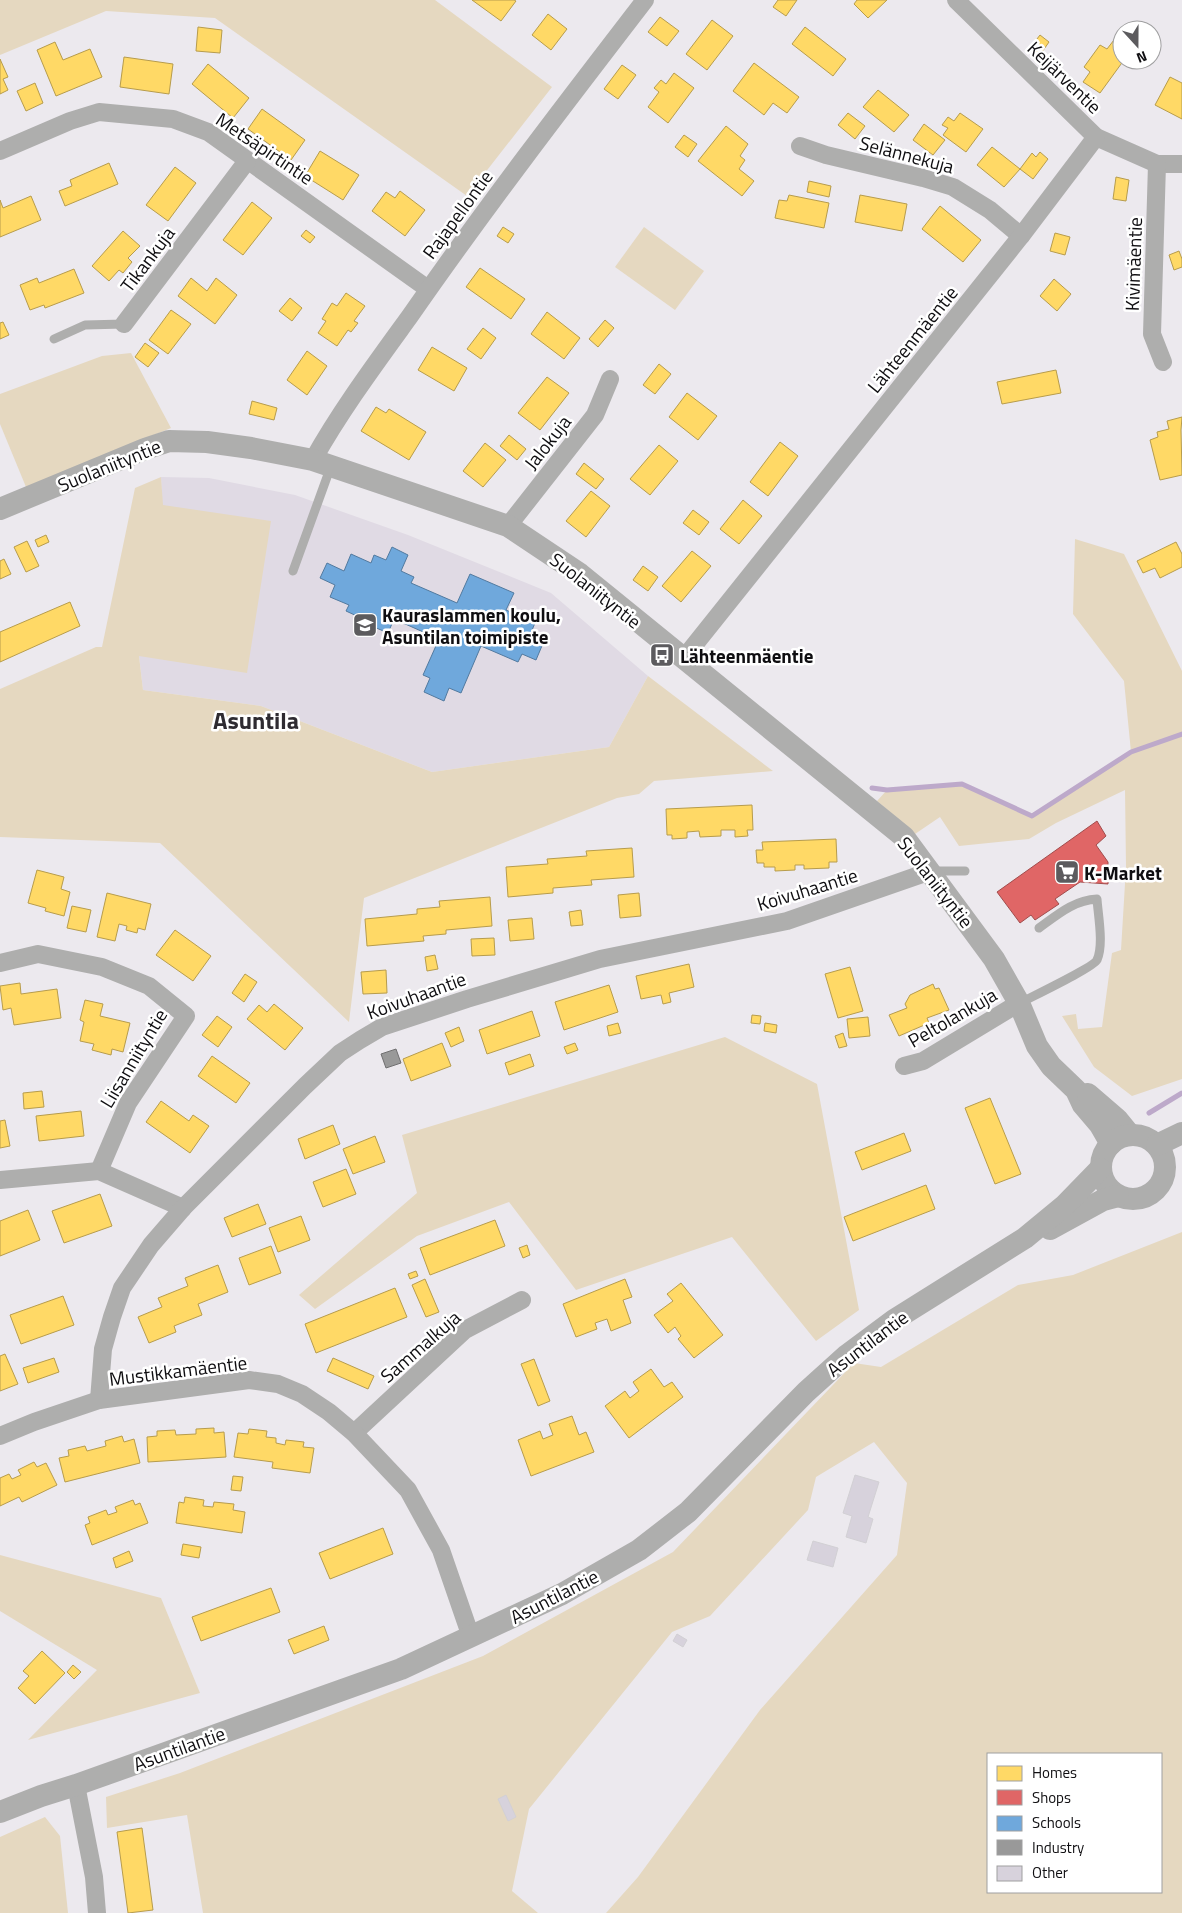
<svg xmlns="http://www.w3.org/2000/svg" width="1182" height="1913" viewBox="0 0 1182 1913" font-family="'Titillium Web',sans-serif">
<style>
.built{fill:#e0dae4}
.green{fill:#e5d8c0;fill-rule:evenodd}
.homes{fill:#ffd966;stroke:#b79c4c}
.shops{fill:#e06666;stroke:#a14c4c}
.schools{fill:#6fa8dc;stroke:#527a9f}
.industry{fill:#999;stroke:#706f70}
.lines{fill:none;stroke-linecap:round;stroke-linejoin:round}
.stream{stroke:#bda9ca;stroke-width:5}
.building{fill:#d7d2dc;stroke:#d2d0d4}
.service{stroke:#aeaead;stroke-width:9}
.minor{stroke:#aeaead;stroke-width:18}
.tertiary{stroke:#aeaead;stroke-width:22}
.labels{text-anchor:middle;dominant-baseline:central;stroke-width:5;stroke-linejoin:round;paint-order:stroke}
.street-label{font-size:19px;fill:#0f0e11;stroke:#fff}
.poi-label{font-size:19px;font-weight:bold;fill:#0f0e11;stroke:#fff;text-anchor:start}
.district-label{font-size:24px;font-weight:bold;fill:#2e2b31;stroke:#fff}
</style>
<rect width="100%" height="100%" fill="#ece9ee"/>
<!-- built -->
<polygon class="built" points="161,477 209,478 295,495 408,535 551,593 648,676 609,747 432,772 261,706 143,690 139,656 162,505"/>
<!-- green -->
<g class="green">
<polygon points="0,0 435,0 552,87 467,196 215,18 106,11 0,55"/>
<polygon points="644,227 704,271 675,310 615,267"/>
<polygon points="131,353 171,428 26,487 0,424 0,394 102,356"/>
<polygon points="161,477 163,505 271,521 247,673 139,656 143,690 261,706 432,772 609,747 648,676 773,771 654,781 639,794 617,798 364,898 349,1022 160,843 0,837 0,689 96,647 102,647 135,488"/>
<polygon points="1075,539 1124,554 1182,671 1182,1079 1132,1096 1094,1067 1062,1016 1076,1014 1078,1029 1102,1027 1112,953 1121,950 1126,867 1125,790 1056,823 1029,839 959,846 940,817 915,834 877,801 887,790 962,784 1032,816 1131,752 1124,681 1073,614"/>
<polygon points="725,1037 817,1084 859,1310 816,1341 732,1237 576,1290 509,1202 417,1236 315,1309 299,1295 417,1193 402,1135"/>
<path d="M1182,1232V1913H606L638,1877L760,1710L897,1555L907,1483L874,1442L816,1477L808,1510L710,1616L672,1632L529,1809L512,1891L538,1913H203L187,1815L107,1828L106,1797L180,1773L483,1656L673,1552L854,1363L881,1367L1018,1285L1073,1275ZM988,1754H1161V1892H988Z"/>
<polygon points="0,1555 161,1598 200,1693 28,1740 97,1670 0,1611"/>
<polygon points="45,1817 60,1836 68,1913 0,1913 0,1837"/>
</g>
<!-- homes -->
<g class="homes">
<polygon points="472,0 514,0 516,1 501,21"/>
<polygon points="778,0 797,0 786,16 773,7"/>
<polygon points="857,0 887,0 868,18 854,4"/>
<polygon points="548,14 567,29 551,50 532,35"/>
<polygon points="660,17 679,31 667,46 648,32"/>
<polygon points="712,20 733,36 707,70 686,54"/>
<polygon points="198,27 222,30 220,53 196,51"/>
<polygon points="805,27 846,59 833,76 792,44"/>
<polygon points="1124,27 1129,30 1122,30 1122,60 1124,60 1100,93 1083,82 1090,72 1084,67 1100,45 1107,49"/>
<polygon points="1040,35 1049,42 1040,55 1030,48"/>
<polygon points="55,42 63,60 90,49 102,77 56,96 37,50"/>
<polygon points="124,57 173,64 169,94 120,87"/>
<polygon points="0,59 8,77 3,79 8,90 0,94"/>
<polygon points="754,63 799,97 787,113 773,103 764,115 733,91"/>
<polygon points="208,64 249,98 233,118 192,84"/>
<polygon points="622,65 636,75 618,99 604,89"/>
<polygon points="674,73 694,88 668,123 648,107 659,92 654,88 661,80 666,84"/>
<polygon points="1170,77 1182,83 1182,119 1155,105"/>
<polygon points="35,83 43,103 26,111 17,91"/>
<polygon points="878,90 909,115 894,132 863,107"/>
<polygon points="262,109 305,140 291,160 248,129"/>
<polygon points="848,113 865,126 855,139 838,125"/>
<polygon points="960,113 983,129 966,152 943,135 948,128 942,125 948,117 954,121"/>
<polygon points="924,124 945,140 933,155 913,140"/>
<polygon points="726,126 748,144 740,156 745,160 739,169 754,181 742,196 698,161"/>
<polygon points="684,135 697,144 688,157 675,147"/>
<polygon points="992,147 1020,169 1004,187 977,165"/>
<polygon points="320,151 359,175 343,200 305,176"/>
<polygon points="1040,152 1048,159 1033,179 1020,169 1032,153 1036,157"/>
<polygon points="109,163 118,184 65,206 59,191 72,186 70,180"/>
<polygon points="175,167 196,183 168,221 146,205"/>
<polygon points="1116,177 1129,180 1126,201 1113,199"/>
<polygon points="809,181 831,186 829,197 807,192"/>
<polygon points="400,191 425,210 405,236 372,211 386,192 395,198"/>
<polygon points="789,195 829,203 824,228 775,218 779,200 787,201"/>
<polygon points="860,195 907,204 902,231 855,222"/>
<polygon points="31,196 41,220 0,237 0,200 3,208"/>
<polygon points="252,202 272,218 243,255 223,240"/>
<polygon points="940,206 981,240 963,262 922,229"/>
<polygon points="503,227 514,234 508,243 497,236"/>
<polygon points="306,230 315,237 310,243 301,236"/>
<polygon points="123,231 140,246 128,258 132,262 123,273 119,270 109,281 92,266"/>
<polygon points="1055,233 1070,237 1065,255 1050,251"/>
<polygon points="1179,251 1182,259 1182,267 1174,270 1169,255"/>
<polygon points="480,268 525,299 511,319 466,287"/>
<polygon points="74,269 84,293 45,308 44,305 30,310 20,285 37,278 39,283"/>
<polygon points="191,278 207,291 216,278 237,295 215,324 178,296"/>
<polygon points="1054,279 1071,294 1057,311 1040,296"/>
<polygon points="346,293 365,306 354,321 358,323 351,332 348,330 337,346 318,333 326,321 322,319 332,303 337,306"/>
<polygon points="290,298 302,308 292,321 279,311"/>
<polygon points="171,310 191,324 168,354 149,340"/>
<polygon points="547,312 580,338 564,359 531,334"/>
<polygon points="605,320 614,328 598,347 589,339"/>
<polygon points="3,322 9,335 0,339 0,323"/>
<polygon points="483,328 496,338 481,359 467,349"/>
<polygon points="145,343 159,353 148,367 135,357"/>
<polygon points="432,347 467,368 454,391 418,370"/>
<polygon points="307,351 327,366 307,395 287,380"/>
<polygon points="659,364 671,374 655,394 643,385"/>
<polygon points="1056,370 1061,393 1002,404 997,382"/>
<polygon points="547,377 569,393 540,430 518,413"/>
<polygon points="687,393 717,416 698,440 669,417"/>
<polygon points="252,401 277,408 274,420 249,414"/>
<polygon points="376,407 386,413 389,409 426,432 409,460 361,431"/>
<polygon points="1182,417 1181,430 1182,475 1160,480 1150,440 1158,437 1157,432 1169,429 1167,421"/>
<polygon points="509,435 526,449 517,460 500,446"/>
<polygon points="780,442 798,456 768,496 750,482"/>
<polygon points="485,443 506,460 483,487 463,471"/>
<polygon points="659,445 678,461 650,495 630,479"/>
<polygon points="584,463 604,479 596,489 576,474"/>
<polygon points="591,491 610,506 586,537 566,521"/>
<polygon points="743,500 762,516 739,544 720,529"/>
<polygon points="693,510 709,522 699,535 683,523"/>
<polygon points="46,535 49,542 38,547 35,540"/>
<polygon points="27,541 39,566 26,572 14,547"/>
<polygon points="1176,542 1182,554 1182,567 1160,578 1155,568 1143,573 1137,561"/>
<polygon points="692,551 711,566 681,602 662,586"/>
<polygon points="4,559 11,574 0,579 0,561"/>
<polygon points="643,566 658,577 648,591 633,580"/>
<polygon points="70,602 80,626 0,662 0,632"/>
<polygon points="752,805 753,830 747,830 748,836 735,837 735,830 721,830 721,836 700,837 699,831 687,832 687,838 672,839 672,835 667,835 666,809"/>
<polygon points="836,839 837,862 829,862 829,868 804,869 804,865 795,865 795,870 775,871 775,867 764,867 764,863 757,863 756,850 763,850 762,842"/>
<polygon points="632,848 634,877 591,880 592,885 553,888 553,893 508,897 506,867 548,864 547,859 587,856 586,851"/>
<polygon points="37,870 64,877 61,889 70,892 64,916 45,911 46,908 28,903"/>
<polygon points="107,893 151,904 145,930 138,928 137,933 126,930 127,926 119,924 115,941 97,937"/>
<polygon points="639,893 641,916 620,918 618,895"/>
<polygon points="490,897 492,926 446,930 446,934 423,936 424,941 367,946 365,919 417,914 417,909 440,907 439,901"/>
<polygon points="72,906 91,910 86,932 67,928"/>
<polygon points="581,910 583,925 571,926 569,912"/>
<polygon points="532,918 534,939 510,941 508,920"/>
<polygon points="175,930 211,956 193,981 156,955"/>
<polygon points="494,938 495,955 472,956 471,939"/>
<polygon points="435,955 438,969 427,971 425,957"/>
<polygon points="689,964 694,987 669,993 671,1002 663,1004 661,995 641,999 636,976"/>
<polygon points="850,967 863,1011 838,1018 825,974"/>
<polygon points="386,970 387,993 363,994 361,972"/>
<polygon points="245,974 257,982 244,1002 232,993"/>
<polygon points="20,983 21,994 57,989 61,1018 14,1025 11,1008 3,1010 0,986"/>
<polygon points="933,984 935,989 939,988 949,1010 927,1018 929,1023 899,1036 889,1015 907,1008 905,1004 910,995"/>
<polygon points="609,985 618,1012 564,1030 555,1002"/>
<polygon points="85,1000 103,1004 100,1016 130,1023 123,1052 112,1049 111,1055 92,1050 94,1044 80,1041 84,1022 80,1020"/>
<polygon points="274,1004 303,1028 285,1050 247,1019 259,1005 267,1012"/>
<polygon points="532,1011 540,1036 487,1054 479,1030"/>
<polygon points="752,1015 761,1016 760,1024 751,1023"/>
<polygon points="217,1016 232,1027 218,1047 202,1035"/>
<polygon points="868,1017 870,1036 849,1038 847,1019"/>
<polygon points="618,1023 621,1033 609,1036 607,1026"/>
<polygon points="765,1023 777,1025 776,1033 764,1031"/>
<polygon points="459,1027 464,1041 451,1047 445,1033"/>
<polygon points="843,1033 847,1046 839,1048 835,1036"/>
<polygon points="442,1043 451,1066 411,1081 403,1059"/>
<polygon points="575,1043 578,1050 567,1054 564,1047"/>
<polygon points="530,1054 534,1066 509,1075 505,1063"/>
<polygon points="212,1056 250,1083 236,1103 198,1076"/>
<polygon points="42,1091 44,1107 24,1109 23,1093"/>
<polygon points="990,1098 1021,1174 995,1184 965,1108"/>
<polygon points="161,1101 189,1121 193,1115 209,1126 190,1153 146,1122"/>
<polygon points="81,1111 84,1136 39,1141 36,1116"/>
<polygon points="5,1120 10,1146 0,1148 0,1121"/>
<polygon points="333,1125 340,1144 305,1159 298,1139"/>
<polygon points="904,1133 911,1151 862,1170 855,1152"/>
<polygon points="375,1136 385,1162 353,1174 343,1149"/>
<polygon points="346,1169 356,1194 323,1207 313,1182"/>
<polygon points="926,1185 935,1209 853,1241 844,1217"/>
<polygon points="100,1194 112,1226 64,1243 52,1211"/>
<polygon points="258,1204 266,1224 232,1237 224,1218"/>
<polygon points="28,1210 40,1240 0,1256 0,1221"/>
<polygon points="301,1216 310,1240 278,1252 269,1228"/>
<polygon points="495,1220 505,1246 430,1275 420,1248"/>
<polygon points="527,1245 530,1255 523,1258 519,1248"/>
<polygon points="271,1246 281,1273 249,1285 239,1258"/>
<polygon points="218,1265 228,1292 198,1304 202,1315 174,1326 176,1332 149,1343 138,1317 162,1307 158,1298 188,1286 185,1278"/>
<polygon points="416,1271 418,1276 410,1279 408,1274"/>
<polygon points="425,1279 439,1312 426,1317 412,1285"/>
<polygon points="625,1279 632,1297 623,1300 631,1323 611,1331 607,1319 595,1323 597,1329 576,1337 563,1304"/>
<polygon points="681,1283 723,1335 694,1358 678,1339 681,1336 675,1327 668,1333 654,1315 673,1301 667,1294"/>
<polygon points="395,1288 407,1317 316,1353 305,1324"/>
<polygon points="63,1296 74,1325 21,1344 10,1315"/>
<polygon points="5,1354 18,1384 0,1391 0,1356"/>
<polygon points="54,1358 59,1372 28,1383 23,1368"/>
<polygon points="333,1358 374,1376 368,1389 327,1371"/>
<polygon points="534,1359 550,1401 538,1406 521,1364"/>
<polygon points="651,1369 664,1387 672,1382 683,1397 629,1438 605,1406 625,1391 630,1398 639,1391 633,1382"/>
<polygon points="572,1416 579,1435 586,1432 594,1452 531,1476 518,1440 540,1431 543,1439 553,1435 549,1424"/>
<polygon points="214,1428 214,1433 224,1432 226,1457 148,1462 147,1437 157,1436 157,1431 175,1430 176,1435 196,1434 196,1429"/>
<polygon points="249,1429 267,1431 266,1437 276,1438 276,1443 285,1445 286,1440 304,1442 303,1447 314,1448 310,1473 272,1468 273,1462 234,1457 238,1433 248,1434"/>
<polygon points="122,1436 124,1442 134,1439 140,1463 65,1482 59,1458 69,1456 68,1450 85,1446 87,1451 106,1446 105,1441"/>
<polygon points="34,1462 37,1467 46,1463 57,1485 22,1502 19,1497 0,1506 0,1478 9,1474 12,1479 21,1475 18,1470"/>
<polygon points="233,1476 243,1477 241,1491 231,1490"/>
<polygon points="185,1497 204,1500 203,1506 213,1507 214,1502 234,1504 233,1510 245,1512 242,1533 176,1523 179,1502 184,1503"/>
<polygon points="133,1500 135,1505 140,1503 148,1523 92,1545 85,1525 90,1523 88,1517 106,1510 108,1515 117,1512 115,1507"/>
<polygon points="383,1528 393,1554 330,1579 319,1553"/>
<polygon points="183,1544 201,1547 199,1558 181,1555"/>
<polygon points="129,1551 133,1561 116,1568 113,1558"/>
<polygon points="271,1588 280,1612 201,1641 192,1617"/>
<polygon points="324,1626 329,1640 294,1654 288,1640"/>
<polygon points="42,1651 65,1673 35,1704 18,1688 29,1676 23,1671"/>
<polygon points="73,1665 81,1672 74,1679 67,1672"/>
<polygon points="142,1828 153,1910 128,1913 117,1832"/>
</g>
<!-- shops -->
<polygon class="shops" points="1097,821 1106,836 1096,845 1108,862 1108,884 1080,882 1055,899 1059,904 1035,920 1031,915 1020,923 997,892"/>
<!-- schools -->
<polygon class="schools" points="392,547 408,555 401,571 414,577 411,583 457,603 470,574 514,593 506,610 535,623 530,635 544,641 536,660 522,654 518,662 481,646 461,693 449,688 444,701 424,692 430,678 423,675 439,639 394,619 388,633 374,627 370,636 354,628 359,617 346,611 349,605 330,597 335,585 320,578 327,563 344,571 351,554 371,563 374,555 386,560"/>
<!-- industry -->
<polygon class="industry" points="396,1049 401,1063 386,1068 381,1054"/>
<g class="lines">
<!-- stream -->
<g class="stream">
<polyline points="872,788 887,790 962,784 1032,816 1131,752 1182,734"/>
<polyline points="1149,1113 1182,1093"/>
</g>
</g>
<!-- building -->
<g class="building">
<polygon points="855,1475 879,1482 868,1517 873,1519 866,1543 846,1537 852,1516 843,1513"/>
<polygon points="813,1541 838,1548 833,1567 807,1560"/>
<polygon points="677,1634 687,1640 683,1647 673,1641"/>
<polygon points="506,1795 516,1817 508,1821 498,1799"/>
</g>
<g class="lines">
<!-- service -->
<g class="service">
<polyline points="54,339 85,325 124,324"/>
<polyline points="293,571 331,466"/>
<polyline points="933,871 965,871"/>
<path d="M1020,1003C1031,997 1094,967 1097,960C1104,945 1098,915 1097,899C1074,900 1057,915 1039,928"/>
</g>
<!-- minor -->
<g class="minor">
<polyline points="956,0 1096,137 1157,164 1182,164"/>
<polyline points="800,146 826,155 923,178 953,187 990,210 1021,236"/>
<polyline points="0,151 70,121 99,112 173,119 208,132 428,289"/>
<polyline points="1157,164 1152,334 1163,362"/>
<polyline points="124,324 247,161"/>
<path d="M313,460C341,410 376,363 410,316C485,208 565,104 645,0"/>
<polyline points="508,526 595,415 610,379"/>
<polyline points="684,658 1021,236 1096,137"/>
<polyline points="0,963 38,954 102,967 149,986 186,1016 128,1103 99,1171"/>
<polyline points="904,1066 923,1061 1019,1003"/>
<polyline points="0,1180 99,1171 183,1208"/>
<polyline points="99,1400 103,1349 112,1317 122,1288 151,1245 183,1208 305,1086 340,1053 360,1040 382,1027 467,999 600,959 787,921 931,871"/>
<polyline points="354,1433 465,1330 522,1300"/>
<polyline points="0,1436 34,1422 99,1400 249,1380 278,1384 302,1394 329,1412 354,1433 408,1490 441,1550 471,1637"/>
<polyline points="76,1785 94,1877 97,1913"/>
</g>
<!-- tertiary -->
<g class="tertiary">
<polyline points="0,509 145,449 169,441 207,442 251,448 313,460 508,526 580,574 904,837 994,959 1019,1003 1037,1046 1051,1066 1076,1090 1083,1105 1100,1125 1111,1144"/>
<polyline points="1088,1094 1117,1119 1130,1135"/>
<circle cx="1133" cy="1167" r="32"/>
<polyline points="1157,1145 1182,1133"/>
<polyline points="1050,1229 1103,1200 1118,1196"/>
<polyline points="0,1812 41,1796 76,1785 401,1669 562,1594 639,1550 688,1512 806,1392 847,1355 894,1320 1025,1238 1065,1205 1100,1169"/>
</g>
</g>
<!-- icons -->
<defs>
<symbol id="school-square" viewBox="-11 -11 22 22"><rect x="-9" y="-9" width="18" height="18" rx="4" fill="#5c5b5e" stroke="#fff"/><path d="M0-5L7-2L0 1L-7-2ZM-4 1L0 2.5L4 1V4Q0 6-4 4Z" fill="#fff"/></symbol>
<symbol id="bus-square" viewBox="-11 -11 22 22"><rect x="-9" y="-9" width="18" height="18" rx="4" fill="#5c5b5e" stroke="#fff"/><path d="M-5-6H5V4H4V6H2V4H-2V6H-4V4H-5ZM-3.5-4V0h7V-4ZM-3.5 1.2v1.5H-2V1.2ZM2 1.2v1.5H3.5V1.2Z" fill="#fff"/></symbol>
<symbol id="supermarket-square" viewBox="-11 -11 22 22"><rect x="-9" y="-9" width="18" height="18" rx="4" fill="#5c5b5e" stroke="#fff"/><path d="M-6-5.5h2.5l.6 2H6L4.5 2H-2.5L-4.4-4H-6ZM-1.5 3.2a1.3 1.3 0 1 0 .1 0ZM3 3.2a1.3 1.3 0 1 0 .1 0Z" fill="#fff"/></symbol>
</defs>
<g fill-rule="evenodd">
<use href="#school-square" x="351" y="611" width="28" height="28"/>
<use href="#bus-square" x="648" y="641" width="28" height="28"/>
<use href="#supermarket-square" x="1053" y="858" width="28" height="28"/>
</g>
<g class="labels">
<!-- street labels -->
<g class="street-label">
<text transform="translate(1065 77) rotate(44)">Keijärventie</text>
<text transform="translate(265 148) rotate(34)">Metsäpirtintie</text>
<text transform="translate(907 154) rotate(15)">Selännekuja</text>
<text transform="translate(457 214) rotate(-54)">Rajapellontie</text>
<text transform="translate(147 259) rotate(-53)">Tikankuja</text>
<text transform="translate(1133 264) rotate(-88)">Kivimäentie</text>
<text transform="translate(912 339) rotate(-51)">Lähteenmäentie</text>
<text transform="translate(547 442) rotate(-52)">Jalokuja</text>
<text transform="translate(109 465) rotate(-22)">Suolaniityntie</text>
<text transform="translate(596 590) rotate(38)">Suolaniityntie</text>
<text transform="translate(936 882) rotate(52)">Suolaniityntie</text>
<text transform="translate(807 889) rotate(-17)">Koivuhaantie</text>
<text transform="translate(416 995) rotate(-20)">Koivuhaantie</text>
<text transform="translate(952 1017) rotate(-30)">Peltolankuja</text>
<text transform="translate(133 1058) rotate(-59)">Liisanniityntie</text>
<text transform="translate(867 1343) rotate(-37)">Asuntilantie</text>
<text transform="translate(420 1346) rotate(-41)">Sammalkuja</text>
<text transform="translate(178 1370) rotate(-7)">Mustikkamäentie</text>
<text transform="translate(554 1596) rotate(-27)">Asuntilantie</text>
<text transform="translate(179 1748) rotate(-20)">Asuntilantie</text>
</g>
<!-- poi labels -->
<g class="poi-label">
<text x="382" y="614">Kauraslammen koulu,<tspan x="382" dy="22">Asuntilan toimipiste</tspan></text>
<text x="680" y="655">Lähteenmäentie</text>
<text x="1084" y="872">K-Market</text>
</g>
<!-- district labels -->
<g class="district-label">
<text x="256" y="720">Asuntila</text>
</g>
</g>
<!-- legend -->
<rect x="987" y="1753" width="175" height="140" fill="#ffffff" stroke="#9f9fa0"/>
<rect x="997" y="1766" width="25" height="15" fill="#ffd966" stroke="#9f9fa0"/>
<text x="1032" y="1778" font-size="15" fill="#0f0e11">Homes</text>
<rect x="997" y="1790" width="25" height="15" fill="#e06666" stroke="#9f9fa0"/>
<text x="1032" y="1803" font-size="15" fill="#0f0e11">Shops</text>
<rect x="997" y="1816" width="25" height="15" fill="#6fa8dc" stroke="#9f9fa0"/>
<text x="1032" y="1828" font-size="15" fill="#0f0e11">Schools</text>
<rect x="997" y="1840" width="25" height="15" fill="#999999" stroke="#9f9fa0"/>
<text x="1032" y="1853" font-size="15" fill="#0f0e11">Industry</text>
<rect x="997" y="1866" width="25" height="15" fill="#d7d2dc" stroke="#9f9fa0"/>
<text x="1032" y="1878" font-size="15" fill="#0f0e11">Other</text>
<!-- north arrow -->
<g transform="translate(1137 45) rotate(159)"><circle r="24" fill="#ffffff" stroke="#9f9fa0"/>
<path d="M0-4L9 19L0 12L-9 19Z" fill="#5c5b5e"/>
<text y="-8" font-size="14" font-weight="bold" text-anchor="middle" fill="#0f0e11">N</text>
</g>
</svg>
